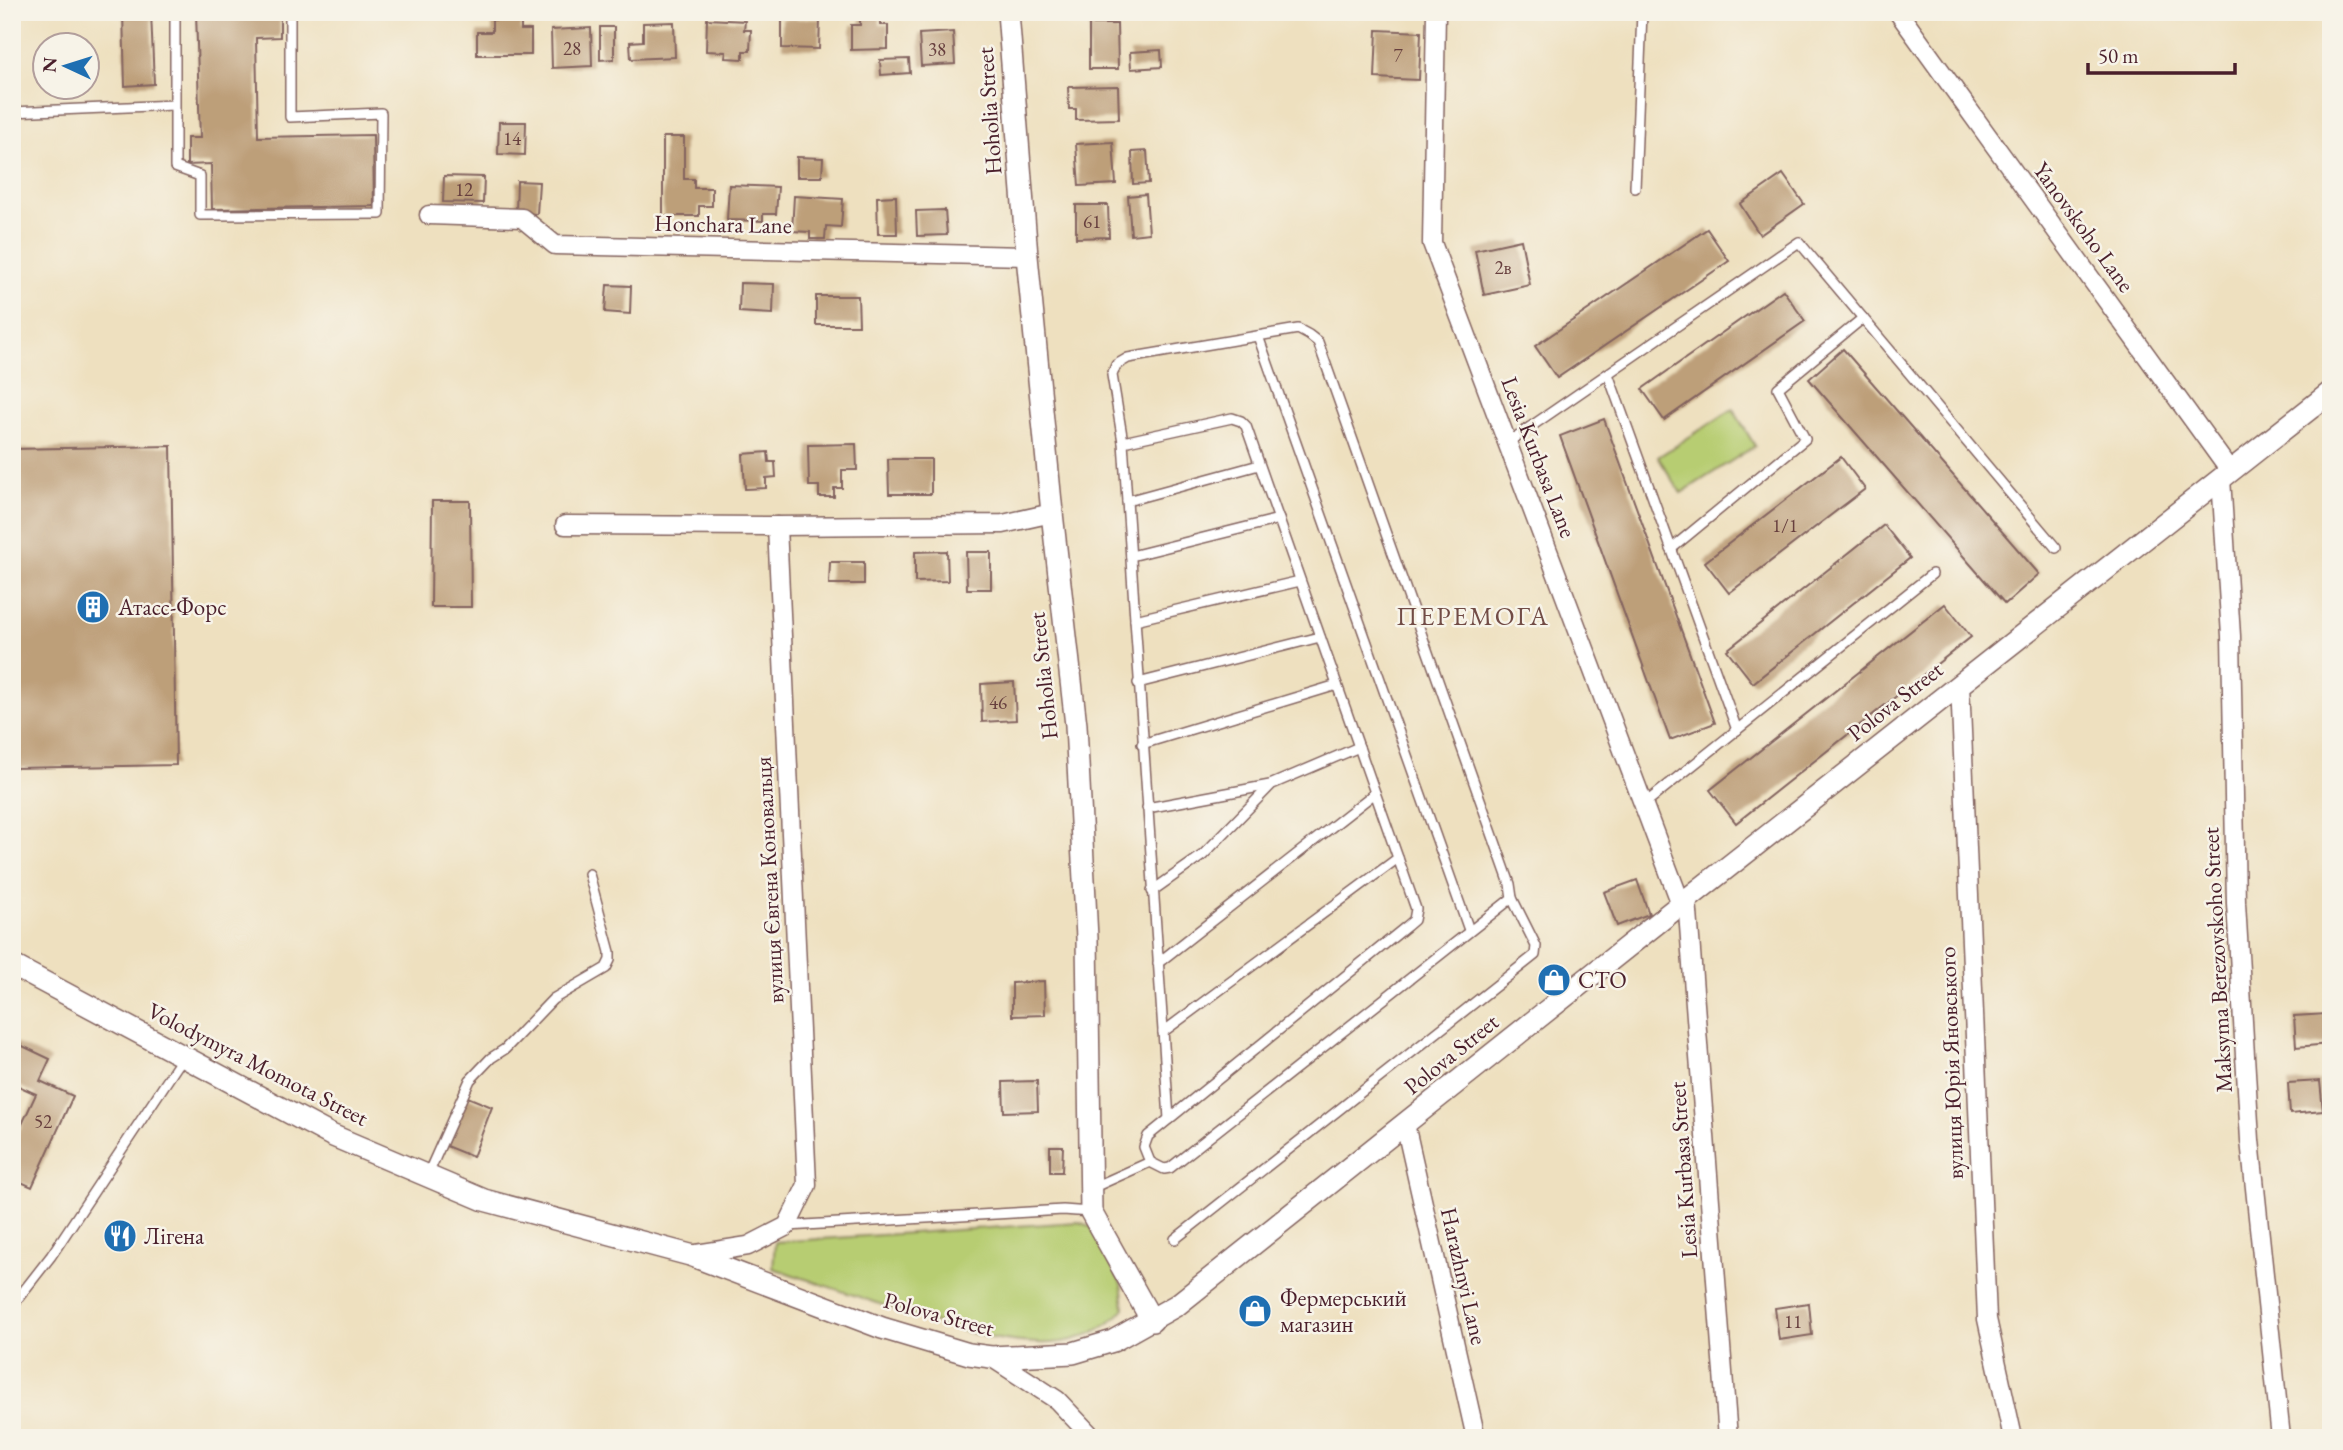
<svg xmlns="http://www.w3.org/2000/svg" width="2343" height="1450" viewBox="0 0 2343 1450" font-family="'EB Garamond',serif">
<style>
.green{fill:#b7cd72;stroke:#80764e;stroke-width:2}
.building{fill:#bd9f79}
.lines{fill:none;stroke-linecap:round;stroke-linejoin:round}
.service-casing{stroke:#83635f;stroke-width:12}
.minor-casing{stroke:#83635f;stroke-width:21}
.tertiary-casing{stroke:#83635f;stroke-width:24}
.service{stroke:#fff;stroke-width:9}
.minor{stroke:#fff;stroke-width:18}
.tertiary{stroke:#fff;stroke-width:21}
.labels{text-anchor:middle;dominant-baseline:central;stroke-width:5;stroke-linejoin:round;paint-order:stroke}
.number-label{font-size:19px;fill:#673f3e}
.street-label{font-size:23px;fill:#4a1f2b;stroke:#f7f3e8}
.poi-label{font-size:23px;fill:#4a1f2b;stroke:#f7f3e8;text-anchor:start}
.quarter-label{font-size:26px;letter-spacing:2px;fill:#724c46;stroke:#f7f3e8}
</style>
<rect width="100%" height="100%" fill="#f7f3e8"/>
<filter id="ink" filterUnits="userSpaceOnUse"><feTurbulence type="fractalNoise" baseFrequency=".0143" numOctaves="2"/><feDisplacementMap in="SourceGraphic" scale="14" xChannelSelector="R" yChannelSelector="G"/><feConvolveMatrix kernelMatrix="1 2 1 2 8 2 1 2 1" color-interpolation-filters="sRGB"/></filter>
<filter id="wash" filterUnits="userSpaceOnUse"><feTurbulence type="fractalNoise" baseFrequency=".00686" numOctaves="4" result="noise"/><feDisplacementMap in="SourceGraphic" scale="28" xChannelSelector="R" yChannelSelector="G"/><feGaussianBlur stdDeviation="1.57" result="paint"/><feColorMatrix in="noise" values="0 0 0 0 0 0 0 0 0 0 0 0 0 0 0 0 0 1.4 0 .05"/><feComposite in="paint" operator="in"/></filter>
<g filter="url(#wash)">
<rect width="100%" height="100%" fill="#eee0bf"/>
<!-- green -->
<g class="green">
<polygon points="1733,409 1755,446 1681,493 1658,457"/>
<path d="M1078,1222L1090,1226L1121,1283L1124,1308C1107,1330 1078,1342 1050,1343C997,1345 944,1326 894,1309C854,1295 814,1282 773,1268L775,1242Z"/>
</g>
<g id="blocks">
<!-- building -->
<g class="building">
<polygon points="123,12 151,12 154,84 125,86"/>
<polygon points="196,12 280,12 280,37 256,38 258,137 373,135 374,206 212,209 211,164 187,165 187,138 200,138"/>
<polygon points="880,14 880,25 888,25 888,49 851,50 851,25 860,25 860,15"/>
<polygon points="707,19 745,21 744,30 751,30 750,51 743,51 743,59 725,58 726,52 706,51"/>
<polygon points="782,19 820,19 819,49 782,48"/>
<polygon points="492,20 521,20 521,30 531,30 531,55 477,55 477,32 492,32"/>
<polygon points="674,22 675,57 631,59 630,42 643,41 643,23"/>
<polygon points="1089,24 1117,24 1118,69 1089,69"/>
<polygon points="600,27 614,27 614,59 600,60"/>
<polygon points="591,28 592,66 552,68 551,30"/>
<polygon points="1377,30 1421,32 1419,80 1375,78"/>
<polygon points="953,32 955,64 921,66 919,34"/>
<polygon points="1161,50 1162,67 1131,69 1130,52"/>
<polygon points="909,59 910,73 881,75 880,60"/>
<polygon points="1118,86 1119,119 1076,120 1076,109 1069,109 1068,87"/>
<polygon points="499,122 526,122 525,155 498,154"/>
<polygon points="663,137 684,137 684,179 694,179 694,188 712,188 712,206 699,206 699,216 663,216"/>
<polygon points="1113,142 1116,184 1079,186 1076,144"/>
<polygon points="1147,151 1149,183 1133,184 1132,152"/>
<polygon points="797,157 823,158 822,177 797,177"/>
<polygon points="1783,174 1804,204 1760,235 1740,204"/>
<polygon points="444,176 484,177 483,203 443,202"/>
<polygon points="517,181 539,182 537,214 516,213"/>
<polygon points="729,185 778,187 776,214 763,214 763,221 727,220"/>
<polygon points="1146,194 1149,233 1131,235 1128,196"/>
<polygon points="794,196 843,199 841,227 826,226 825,239 810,239 810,232 792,231"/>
<polygon points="896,196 897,234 878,234 877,197"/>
<polygon points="1076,205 1108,205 1109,237 1076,238"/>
<polygon points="945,210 947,235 917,236 916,211"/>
<polygon points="1707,229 1729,261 1557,378 1535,346"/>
<polygon points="1521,240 1530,285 1484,295 1475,250"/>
<polygon points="740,283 774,284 773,314 739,312"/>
<polygon points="607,285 631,286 630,314 605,312"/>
<polygon points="1783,290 1805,321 1664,420 1642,389"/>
<polygon points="816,296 858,296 859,325 816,325"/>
<polygon points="1843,349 2039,574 2005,604 1809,379"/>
<polygon points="1604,419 1715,723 1670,740 1560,436"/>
<polygon points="856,444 857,470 842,470 842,488 834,488 834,497 819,497 819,486 809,486 808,445"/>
<polygon points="171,446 176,765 12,768 12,449"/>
<polygon points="768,452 769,462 775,462 776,477 766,478 766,488 745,489 743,454"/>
<polygon points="1841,457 1865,489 1729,593 1705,562"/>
<polygon points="888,459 931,459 931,494 889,494"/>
<polygon points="432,501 470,501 471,607 431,607"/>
<polygon points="1884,525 1910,558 1753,683 1727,650"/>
<polygon points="947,551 948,581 915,582 915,552"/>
<polygon points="966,552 991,552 991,589 967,589"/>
<polygon points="830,562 864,562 864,584 829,584"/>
<polygon points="1945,604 1971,637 1736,823 1710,790"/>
<polygon points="1014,682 1016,720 982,722 981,684"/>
<polygon points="1637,880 1649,914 1617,926 1604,892"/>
<polygon points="1044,981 1045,1015 1012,1016 1012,983"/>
<polygon points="2327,1014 2329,1044 2296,1047 2294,1016"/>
<polygon points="12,1041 50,1059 40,1081 73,1096 32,1187 12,1178 12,1146 36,1094 12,1083"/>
<polygon points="1037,1081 1038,1111 1004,1112 1003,1082"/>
<polygon points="2320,1081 2323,1111 2290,1114 2288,1083"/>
<polygon points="465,1096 492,1107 473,1157 446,1146"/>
<polygon points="1050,1146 1063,1146 1062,1172 1050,1172"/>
<polygon points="1809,1303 1812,1335 1779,1340 1775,1308"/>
</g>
</g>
</g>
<g filter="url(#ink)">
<use href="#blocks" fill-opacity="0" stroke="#83635f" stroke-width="2"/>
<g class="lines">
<defs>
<g id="service">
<polyline points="175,12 175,167 200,176 200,215 380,214 381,113 290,117 290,12"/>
<polyline points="12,112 174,105"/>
<polyline points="1635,188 1642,12"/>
<polyline points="1258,336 1469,930"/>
<polyline points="1608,374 1737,730"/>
<polyline points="1507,443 1799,242 2056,548"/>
<polyline points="1127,501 1259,465"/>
<polyline points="1671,549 1805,439 1778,388 1863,318"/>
<polyline points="1131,556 1279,519"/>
<polyline points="1135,620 1300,581"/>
<polyline points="1138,683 1320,637"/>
<polyline points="1142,744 1337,685"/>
<polyline points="1643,805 1932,574"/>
<polyline points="1147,808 1270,785 1359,747"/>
<polyline points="1152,891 1203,855 1270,786"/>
<polyline points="1158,963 1375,793"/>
<polyline points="1163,1032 1398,858"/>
<polyline points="1150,1162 1164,1169 1170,1168 1512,898 1510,884 1318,342 1309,335 1298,329 1128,358 1116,365 1112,375 1123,442 1169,1119"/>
<polyline points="428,1174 470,1080 491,1058 505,1049 553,999 606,968 610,960 610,952 589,874"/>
<polyline points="1092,1188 1150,1162 1144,1147 1148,1136 1407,926 1414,920 1416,909 1246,426 1241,421 1232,418 1123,442"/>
<polyline points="787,1226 1063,1210 1090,1212"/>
<polyline points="1175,1239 1535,955 1536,946 1512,898"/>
<polyline points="12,1306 51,1256 183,1057"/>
</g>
<g id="minor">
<polyline points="1436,12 1432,243 1681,904"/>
<polyline points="1898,12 2230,471"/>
<polyline points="429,215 522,218 555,245 1027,256"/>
<polyline points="2221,478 2231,636 2236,903 2250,1140 2281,1438"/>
<polyline points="565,525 777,526 1003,524 1052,513"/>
<polyline points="1960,684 1987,1319 2013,1438"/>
<polyline points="1687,899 1728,1438"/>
<polyline points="1405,1124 1476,1438"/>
<polyline points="690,1255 748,1246 787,1226 807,1185 777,526"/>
<polyline points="991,1357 1057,1400 1093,1438"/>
</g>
<g id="tertiary">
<polyline points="1008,12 1027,256 1052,513 1076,725 1087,938 1091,1212 1152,1321"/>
<polyline points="12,965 331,1135 484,1200 690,1255 882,1328 969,1354 991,1357 1073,1353 1113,1341 1177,1305 1681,904 2331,392"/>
</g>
</defs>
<!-- service casing -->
<use href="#service" class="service-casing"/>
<!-- minor casing -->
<use href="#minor" class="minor-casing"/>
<!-- tertiary casing -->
<use href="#tertiary" class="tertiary-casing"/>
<!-- service -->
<use href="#service" class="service"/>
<!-- minor -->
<use href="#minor" class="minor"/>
<!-- tertiary -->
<use href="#tertiary" class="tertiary"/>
</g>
</g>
<!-- icons -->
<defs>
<symbol id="building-disc" viewBox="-11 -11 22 22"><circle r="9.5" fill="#1f6fb2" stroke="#f7f3e8"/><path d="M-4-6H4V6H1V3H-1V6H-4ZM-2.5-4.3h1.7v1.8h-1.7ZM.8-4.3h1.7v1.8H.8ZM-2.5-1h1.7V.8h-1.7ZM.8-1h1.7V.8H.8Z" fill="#fff"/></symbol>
<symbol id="shop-disc" viewBox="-11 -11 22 22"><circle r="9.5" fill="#1f6fb2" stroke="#f7f3e8"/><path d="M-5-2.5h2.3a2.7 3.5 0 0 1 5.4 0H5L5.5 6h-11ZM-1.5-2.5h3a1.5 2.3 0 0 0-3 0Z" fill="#fff"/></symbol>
<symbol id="restaurant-disc" viewBox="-11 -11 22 22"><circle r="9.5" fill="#1f6fb2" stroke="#f7f3e8"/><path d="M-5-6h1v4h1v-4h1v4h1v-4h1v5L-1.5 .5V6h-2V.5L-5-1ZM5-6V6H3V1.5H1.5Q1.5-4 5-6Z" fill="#fff"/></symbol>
</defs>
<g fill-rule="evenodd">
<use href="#building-disc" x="74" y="588" width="38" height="38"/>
<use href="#shop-disc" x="1535" y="961" width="38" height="38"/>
<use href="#restaurant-disc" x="101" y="1217" width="38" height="38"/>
<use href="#shop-disc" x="1236" y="1292" width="38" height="38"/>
</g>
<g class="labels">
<!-- number labels -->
<g class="number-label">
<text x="572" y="48">28</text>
<text x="937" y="49">38</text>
<text x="1398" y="55">7</text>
<text x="512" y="138">14</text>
<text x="464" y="189">12</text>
<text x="1092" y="221">61</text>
<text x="1503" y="267">2в</text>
<text x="1785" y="525">1/1</text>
<text x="998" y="702">46</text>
<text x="43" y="1121">52</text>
<text x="1793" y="1321">11</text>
</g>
<!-- street labels -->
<g class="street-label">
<text transform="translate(989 111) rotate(-94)">Hoholia Street</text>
<text transform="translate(723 224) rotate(1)">Honchara Lane</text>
<text transform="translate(2084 227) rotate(54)">Yanovskoho Lane</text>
<text transform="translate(1539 457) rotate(69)">Lesia Kurbasa Lane</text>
<text transform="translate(1043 676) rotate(-96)">Hoholia Street</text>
<text transform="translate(1895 701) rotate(-38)">Polova Street</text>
<text transform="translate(769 880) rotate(-93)">вулиця Євгена Коновальця</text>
<text transform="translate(2217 960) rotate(-93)">Maksyma Berezovskoho Street</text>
<text transform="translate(1451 1054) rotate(-39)">Polova Street</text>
<text transform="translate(1951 1063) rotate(-92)">вулиця Юрія Яновського</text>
<text transform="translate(258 1064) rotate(27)">Volodymyra Momota Street</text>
<text transform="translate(1683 1170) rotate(-94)">Lesia Kurbasa Street</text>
<text transform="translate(1464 1276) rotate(77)">Harazhnyi Lane</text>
<text transform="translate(939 1314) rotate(15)">Polova Street</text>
</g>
<!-- poi labels -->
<g class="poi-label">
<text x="118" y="607">Атасс-Форс</text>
<text x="1578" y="980">СТО</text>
<text x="144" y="1236">Лігена</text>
<text x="1280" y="1298">Фермерський<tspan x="1280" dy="26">магазин</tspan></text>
</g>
<!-- quarter labels -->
<g class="quarter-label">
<text x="1473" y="616">ПЕРЕМОГА</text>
</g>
</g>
<!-- margin -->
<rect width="2343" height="1450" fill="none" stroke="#f7f3e8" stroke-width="42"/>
<!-- north arrow -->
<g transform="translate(66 66) rotate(274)"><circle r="33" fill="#f7f3e8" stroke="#b29e9c" stroke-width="2"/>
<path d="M0-5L12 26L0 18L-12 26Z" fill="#1f6fb2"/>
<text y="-10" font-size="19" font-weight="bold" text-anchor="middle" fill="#4a1f2b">N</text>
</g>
<!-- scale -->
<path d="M2088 63v10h147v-10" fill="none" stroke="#4a1f2b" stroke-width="3.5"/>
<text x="2098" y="63" font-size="21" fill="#4a1f2b" stroke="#f7f3e8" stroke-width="5" paint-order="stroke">50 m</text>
</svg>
